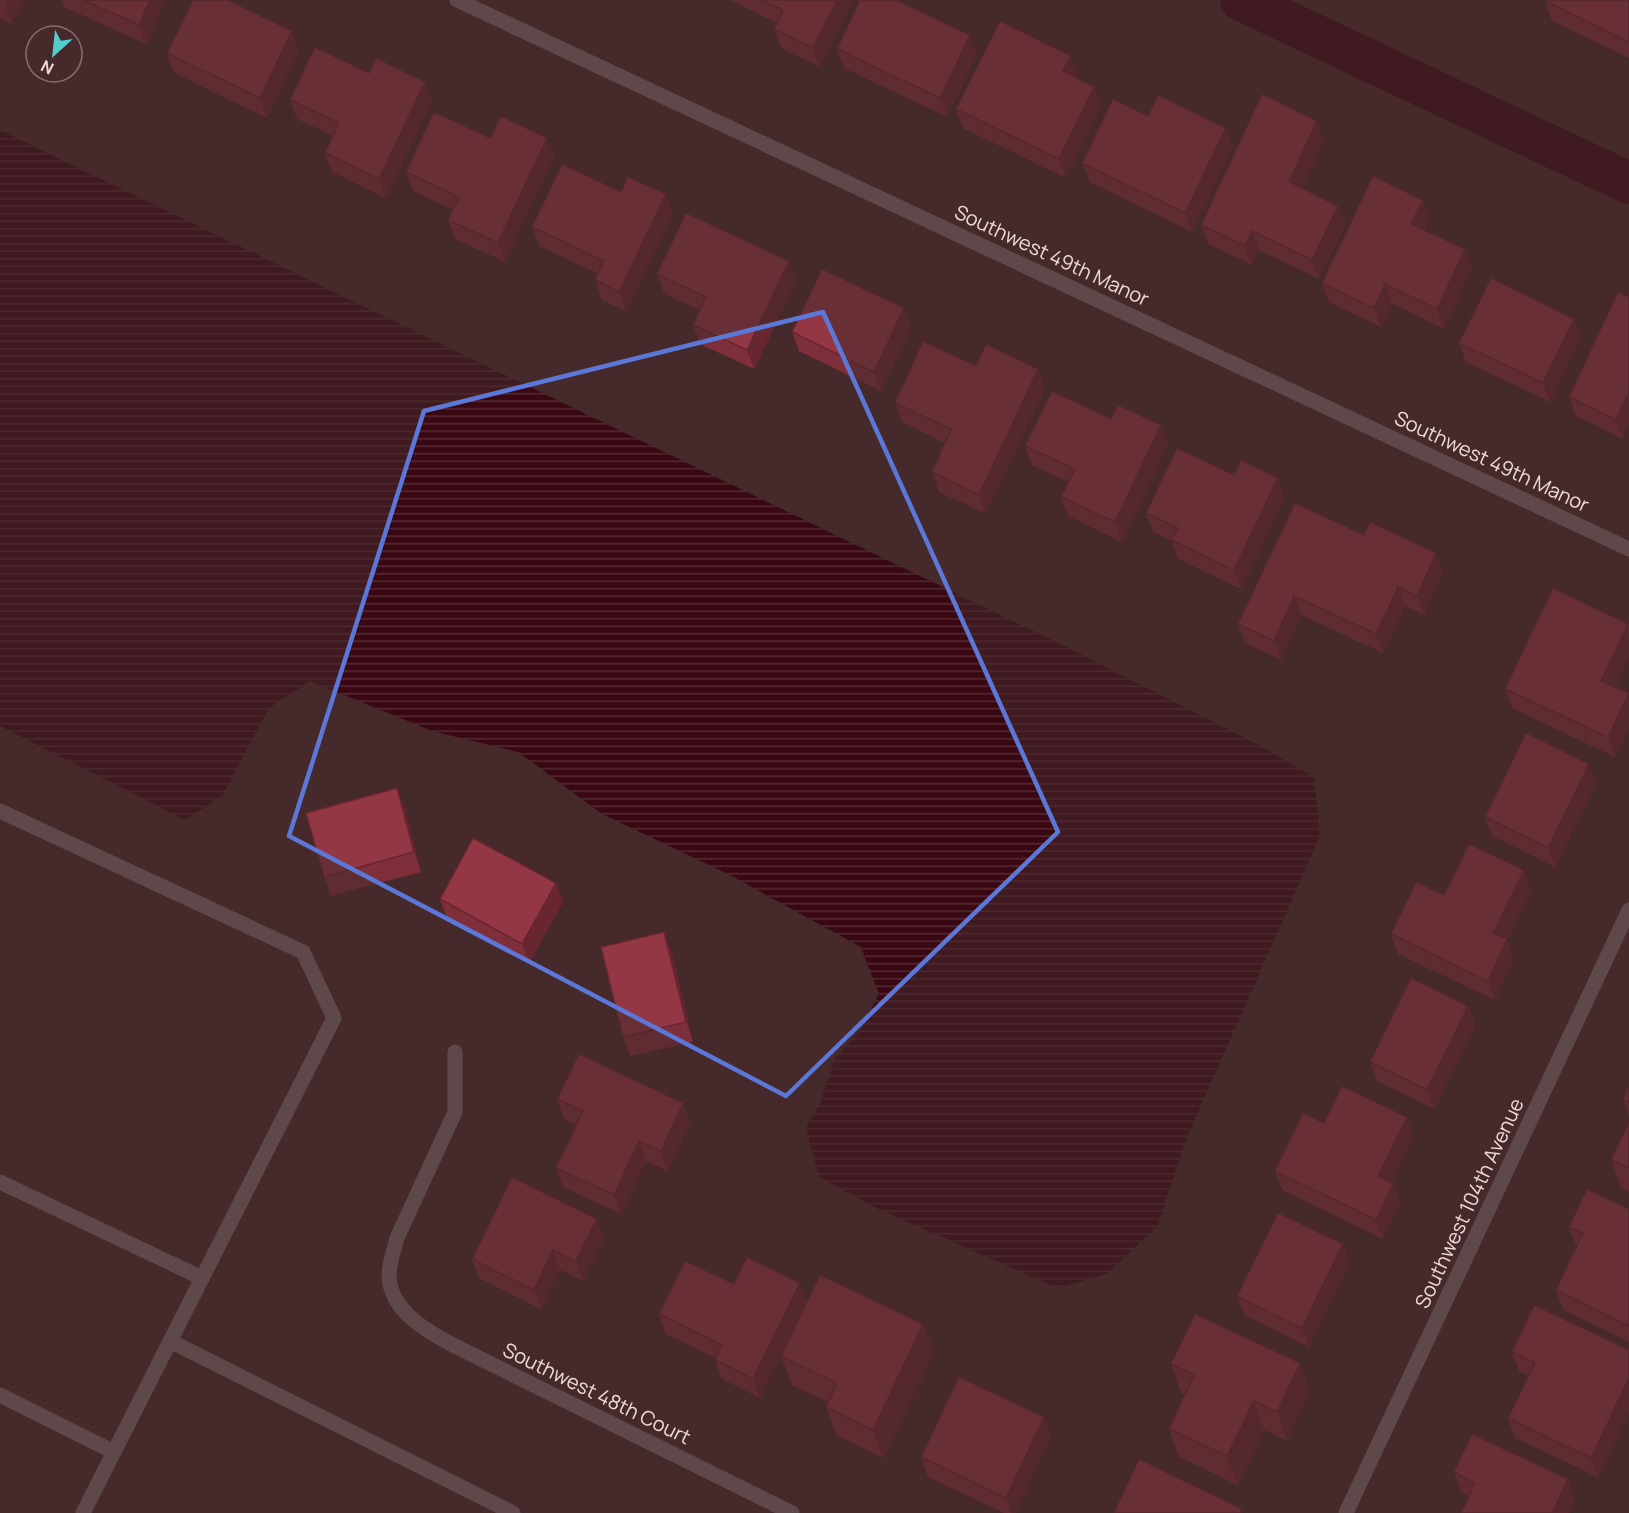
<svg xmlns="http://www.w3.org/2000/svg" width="1629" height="1513" viewBox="0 0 1629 1513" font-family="Manrope,sans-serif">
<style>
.water{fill:url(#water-rules)}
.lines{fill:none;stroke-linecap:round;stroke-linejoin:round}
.canal{stroke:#390812;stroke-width:42}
.minor{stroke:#7c6d6d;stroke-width:15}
.wall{fill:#7f2f3a}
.shaded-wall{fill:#682630}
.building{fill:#943744;stroke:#682630;stroke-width:1.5}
.marked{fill:none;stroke:#5b78d9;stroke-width:4.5;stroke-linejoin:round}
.labels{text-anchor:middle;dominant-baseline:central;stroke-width:5;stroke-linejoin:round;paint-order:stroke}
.street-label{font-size:20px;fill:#edd9da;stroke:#46292b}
</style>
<defs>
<pattern id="water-rules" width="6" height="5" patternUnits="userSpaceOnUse" patternTransform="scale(1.5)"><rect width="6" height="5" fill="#390812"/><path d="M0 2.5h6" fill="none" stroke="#562b34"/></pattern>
</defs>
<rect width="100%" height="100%" fill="#46292b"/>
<!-- water -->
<polygon class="water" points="0,130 1077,652 1259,745 1314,777 1320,836 1185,1142 1158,1225 1107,1274 1057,1288 874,1207 819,1177 806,1128 820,1103 835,1059 861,1029 879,994 861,947 728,874 602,814 518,752 432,731 310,681 269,708 223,795 185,820 0,726"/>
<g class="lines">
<!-- canal -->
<polyline class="canal" points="1241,0 1629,183"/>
<!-- minor -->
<g class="minor">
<polyline points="457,0 1629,549"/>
<polyline points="0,811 303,952 334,1018 83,1513"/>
<path d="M455,1052V1112L397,1238C394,1250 389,1263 389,1276C390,1311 428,1332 455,1346L792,1513"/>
<polyline points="0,1182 202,1278"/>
<polyline points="170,1341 513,1513"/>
<polyline points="0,1395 114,1452"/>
<polyline points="1346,1513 1629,910"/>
</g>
</g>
<!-- wall -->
<g class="wall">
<polygon points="0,0 24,0 12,24 0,18"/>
<polygon points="62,0 166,0 146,44 64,7"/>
<polygon points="730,0 853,0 820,67 781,48 774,29 777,23"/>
<polygon points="1629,0 1629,58 1552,21 1545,1"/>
<polygon points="837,49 977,54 947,117 844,68"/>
<polygon points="299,50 267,118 174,73 167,53"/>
<polygon points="369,73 432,101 386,198 332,172 325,153 333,136 297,119 290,100"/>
<polygon points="1078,75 1076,78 1094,87 1101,106 1066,178 963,128 956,109"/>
<polygon points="1148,116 1233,147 1192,232 1090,182 1082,163"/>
<polygon points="490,138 547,138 554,157 505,262 455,239 448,220 453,210 413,191 406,172"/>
<polygon points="1324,140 1302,188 1338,206 1345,225 1319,279 1259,250 1252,265 1208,244 1201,225"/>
<polygon points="621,192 673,214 626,311 602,300 595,280 598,274 539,246 532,227"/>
<polygon points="1430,219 1424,230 1472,268 1444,329 1392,303 1381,327 1329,302 1322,283"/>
<polygon points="657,274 796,281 754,369 700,344 693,325 700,310 664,294"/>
<polygon points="1629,297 1629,426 1623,439 1576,416 1569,397"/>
<polygon points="904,308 911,328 881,391 799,351 792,332"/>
<polygon points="1581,338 1550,402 1466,362 1459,343"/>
<polygon points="976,366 1038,369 1045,388 986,514 939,492 932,472 945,443 902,422 895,403"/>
<polygon points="1111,419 1168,444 1122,542 1068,516 1061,497 1068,482 1032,465 1025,446"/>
<polygon points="1234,475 1285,498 1241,589 1178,559 1172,541 1153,532 1146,513"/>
<polygon points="1295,503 1443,572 1424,615 1405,606 1383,653 1301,615 1281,660 1245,643 1238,624"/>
<polygon points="1629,625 1629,656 1615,687 1629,693 1629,727 1615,757 1512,708 1505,689"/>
<polygon points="1596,783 1555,867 1492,836 1485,817"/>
<polygon points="404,807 421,872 331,896 324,877"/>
<polygon points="556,883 563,902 529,963 447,918 440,899"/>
<polygon points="1531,889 1507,939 1514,959 1495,1000 1398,954 1391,934 1444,895"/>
<polygon points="671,951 693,1042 630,1056 623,1037"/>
<polygon points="1468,1006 1475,1025 1434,1109 1377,1081 1370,1062"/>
<polygon points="1629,1086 1629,1116 1623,1099"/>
<polygon points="557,1099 683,1103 690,1122 668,1171 646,1161 621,1214 563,1187 556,1168 577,1125 564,1119"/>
<polygon points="1629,1122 1629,1192 1621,1188 1611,1160"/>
<polygon points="1324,1123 1414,1137 1391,1183 1393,1184 1400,1203 1383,1239 1282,1190 1275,1171"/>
<polygon points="1629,1209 1629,1342 1563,1310 1556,1290 1577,1246 1576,1246 1569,1227"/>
<polygon points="604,1238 583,1281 560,1270 541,1309 479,1278 472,1259"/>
<polygon points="1343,1244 1350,1264 1309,1347 1244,1315 1237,1296"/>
<polygon points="734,1284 807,1302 760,1398 722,1379 715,1360 715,1358 666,1334 659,1314"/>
<polygon points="923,1324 934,1353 883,1458 836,1435 826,1407 828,1402 792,1385 781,1356"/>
<polygon points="1629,1350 1598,1477 1515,1438 1508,1418 1528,1376 1519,1371 1512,1352"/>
<polygon points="1171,1364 1310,1391 1287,1441 1264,1430 1238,1485 1179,1457 1169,1429 1185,1394 1181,1393"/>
<polygon points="1044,1417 1051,1437 1015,1513 1004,1513 928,1477 921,1457"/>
<polygon points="1454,1472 1568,1479 1575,1499 1469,1496 1461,1492"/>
</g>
<!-- shaded-wall -->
<g class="shaded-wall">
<polygon points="8,0 24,0 12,24 5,5"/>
<polygon points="150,0 166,0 146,44 139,25"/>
<polygon points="837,0 853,0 820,67 813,48"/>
<polygon points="292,31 299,50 267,118 260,98"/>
<polygon points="970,35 977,54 947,117 940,98"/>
<polygon points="1071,56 1078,75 1070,91 1063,71"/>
<polygon points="425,82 432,101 386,198 379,179"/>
<polygon points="1094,87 1101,106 1066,178 1059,159"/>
<polygon points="1317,121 1324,140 1296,201 1289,182"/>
<polygon points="1226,128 1233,147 1192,232 1185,213"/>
<polygon points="547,138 554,157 505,262 498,243"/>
<polygon points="666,194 673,214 626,311 619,292"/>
<polygon points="1423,200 1430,219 1418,243 1411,224"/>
<polygon points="1338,206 1345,225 1319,279 1312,260"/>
<polygon points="1252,231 1259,250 1252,265 1245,246"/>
<polygon points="1465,249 1472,268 1444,329 1437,309"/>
<polygon points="789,261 796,281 754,369 747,350"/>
<polygon points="1385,284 1392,303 1381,327 1374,308"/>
<polygon points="904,308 911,328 881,391 874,372"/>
<polygon points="1574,319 1581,338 1550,402 1543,383"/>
<polygon points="1038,369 1045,388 986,514 979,495"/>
<polygon points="1627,396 1629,401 1629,426 1623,439 1616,420"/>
<polygon points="1161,425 1168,444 1122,542 1115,522"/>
<polygon points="1278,478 1285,498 1241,589 1234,570"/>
<polygon points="1436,553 1443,572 1424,615 1417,596"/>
<polygon points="1398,587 1405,606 1383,653 1376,634"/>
<polygon points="1294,596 1301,615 1281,660 1274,641"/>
<polygon points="1628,624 1629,656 1608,700 1601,681"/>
<polygon points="1629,693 1629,727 1615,757 1608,737"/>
<polygon points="1589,764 1596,783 1555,867 1548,848"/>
<polygon points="397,788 404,807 421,872 414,852"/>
<polygon points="1524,870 1531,889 1500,952 1493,933"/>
<polygon points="556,883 563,902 529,963 522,944"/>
<polygon points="664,932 671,951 693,1042 686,1022"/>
<polygon points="1507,939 1514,959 1495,1000 1488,981"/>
<polygon points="1468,1006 1475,1025 1434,1109 1427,1090"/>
<polygon points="683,1103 690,1122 668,1171 661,1151"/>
<polygon points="1407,1117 1414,1137 1385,1196 1378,1176"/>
<polygon points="639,1141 646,1161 621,1214 614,1195"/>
<polygon points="1393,1184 1400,1203 1383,1239 1376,1220"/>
<polygon points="597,1219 604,1238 583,1281 576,1261"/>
<polygon points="1343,1244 1350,1264 1309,1347 1302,1328"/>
<polygon points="553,1250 560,1270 541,1309 534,1290"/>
<polygon points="800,1283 807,1302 760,1398 753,1379"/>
<polygon points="923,1324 934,1353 883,1458 873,1430"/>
<polygon points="1300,1363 1310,1391 1287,1441 1277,1412"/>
<polygon points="1629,1378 1629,1412 1598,1477 1591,1458"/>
<polygon points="1254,1401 1264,1430 1238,1485 1227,1456"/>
<polygon points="1044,1417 1051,1437 1015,1513 1011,1513 1006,1498"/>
<polygon points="1568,1479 1575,1499 1569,1513 1552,1513"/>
</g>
<!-- building -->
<g class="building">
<polygon points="0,0 8,0 5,5 0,2"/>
<polygon points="84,0 150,0 139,25"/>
<polygon points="193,0 228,0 292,31 260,98 167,53"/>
<polygon points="762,0 837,0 813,48 774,29 783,10"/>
<polygon points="860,0 896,0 970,35 940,98 837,49"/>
<polygon points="1546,0 1629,0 1629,42 1545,1"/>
<polygon points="1000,21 1071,56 1063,71 1094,87 1059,159 956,109"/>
<polygon points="315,47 369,73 376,58 425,82 379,179 325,153 339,123 290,100"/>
<polygon points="1262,94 1317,121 1289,182 1338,206 1312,260 1252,231 1245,246 1201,225"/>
<polygon points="1158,95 1226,128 1185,213 1082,163 1113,99 1148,116"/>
<polygon points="434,112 490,138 501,116 547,138 498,243 448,220 459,197 406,172"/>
<polygon points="562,164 621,192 628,177 666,194 619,292 595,280 604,261 532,227"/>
<polygon points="1373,176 1423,200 1411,224 1465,249 1437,309 1385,284 1374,308 1322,283"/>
<polygon points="686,213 789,261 747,350 693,325 706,297 657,274"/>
<polygon points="822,269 904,308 874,372 792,332"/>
<polygon points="1491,278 1574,319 1543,383 1459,343"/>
<polygon points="1618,292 1629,297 1629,397 1627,396 1616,420 1569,397"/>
<polygon points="923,341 976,366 986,344 1038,369 979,495 932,472 951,429 895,403"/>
<polygon points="1052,391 1111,419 1118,405 1161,425 1115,522 1061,497 1075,469 1025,446"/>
<polygon points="1177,448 1234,475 1241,460 1278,478 1234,570 1171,540 1178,528 1146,513"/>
<polygon points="1295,503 1364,535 1370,522 1436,553 1417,596 1398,587 1376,634 1294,596 1274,641 1238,624"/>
<polygon points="1553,588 1628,624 1601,681 1629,693 1608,737 1505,689"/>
<polygon points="1526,733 1589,764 1548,848 1485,817"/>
<polygon points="397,788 414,852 324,877 306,813"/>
<polygon points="473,838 556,883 522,944 440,899"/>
<polygon points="1469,844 1524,870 1493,933 1507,939 1488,981 1391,934 1416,882 1444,895"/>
<polygon points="664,932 686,1022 623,1037 601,947"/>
<polygon points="1411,978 1468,1006 1427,1090 1370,1062"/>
<polygon points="579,1054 683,1103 661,1151 639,1141 614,1195 556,1168 583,1111 557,1099"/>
<polygon points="1342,1086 1407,1117 1378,1176 1393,1184 1376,1220 1275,1171 1303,1113 1324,1123"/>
<polygon points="1629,1086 1629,1102 1623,1099"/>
<polygon points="1629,1122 1629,1168 1611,1160"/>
<polygon points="512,1177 597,1219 576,1261 553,1250 534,1290 472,1259"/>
<polygon points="1587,1189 1629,1209 1629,1326 1556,1290 1583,1233 1569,1227"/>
<polygon points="1278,1213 1343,1244 1302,1328 1237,1296"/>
<polygon points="747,1257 800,1283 753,1379 715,1360 722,1345 659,1314 685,1261 734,1284"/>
<polygon points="820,1275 923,1324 873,1430 826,1407 837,1383 781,1356"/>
<polygon points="1534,1305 1629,1350 1629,1378 1591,1458 1508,1418 1535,1363 1512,1352"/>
<polygon points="1195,1314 1300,1363 1277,1412 1254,1401 1227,1456 1169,1429 1194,1375 1171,1364"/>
<polygon points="959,1377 1044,1417 1006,1498 921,1457"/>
<polygon points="1472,1434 1568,1479 1552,1513 1461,1513 1475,1483 1454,1472"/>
<polygon points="1139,1459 1242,1509 1240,1513 1114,1513"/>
</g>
<!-- marked area -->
<path d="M0 0H1629V1513H0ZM823,312L1058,832L786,1096L289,836L424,411Z" fill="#46292b" fill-opacity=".55" fill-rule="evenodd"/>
<path class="marked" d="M823,312L1058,832L786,1096L289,836L424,411Z"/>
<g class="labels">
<!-- street labels -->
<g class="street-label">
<text transform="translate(1052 255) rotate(25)">Southwest 49th Manor</text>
<text transform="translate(1492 461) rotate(25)">Southwest 49th Manor</text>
<text transform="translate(1469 1203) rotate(-65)">Southwest 104th Avenue</text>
<text transform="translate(597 1393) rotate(26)">Southwest 48th Court</text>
</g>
</g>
<!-- north arrow -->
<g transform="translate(54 54) rotate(207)"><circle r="28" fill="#46292b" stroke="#896f71" stroke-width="1.5"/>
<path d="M0-4.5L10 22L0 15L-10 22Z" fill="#52cdcc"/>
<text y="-9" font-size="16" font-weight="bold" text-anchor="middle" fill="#edd9da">N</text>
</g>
</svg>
